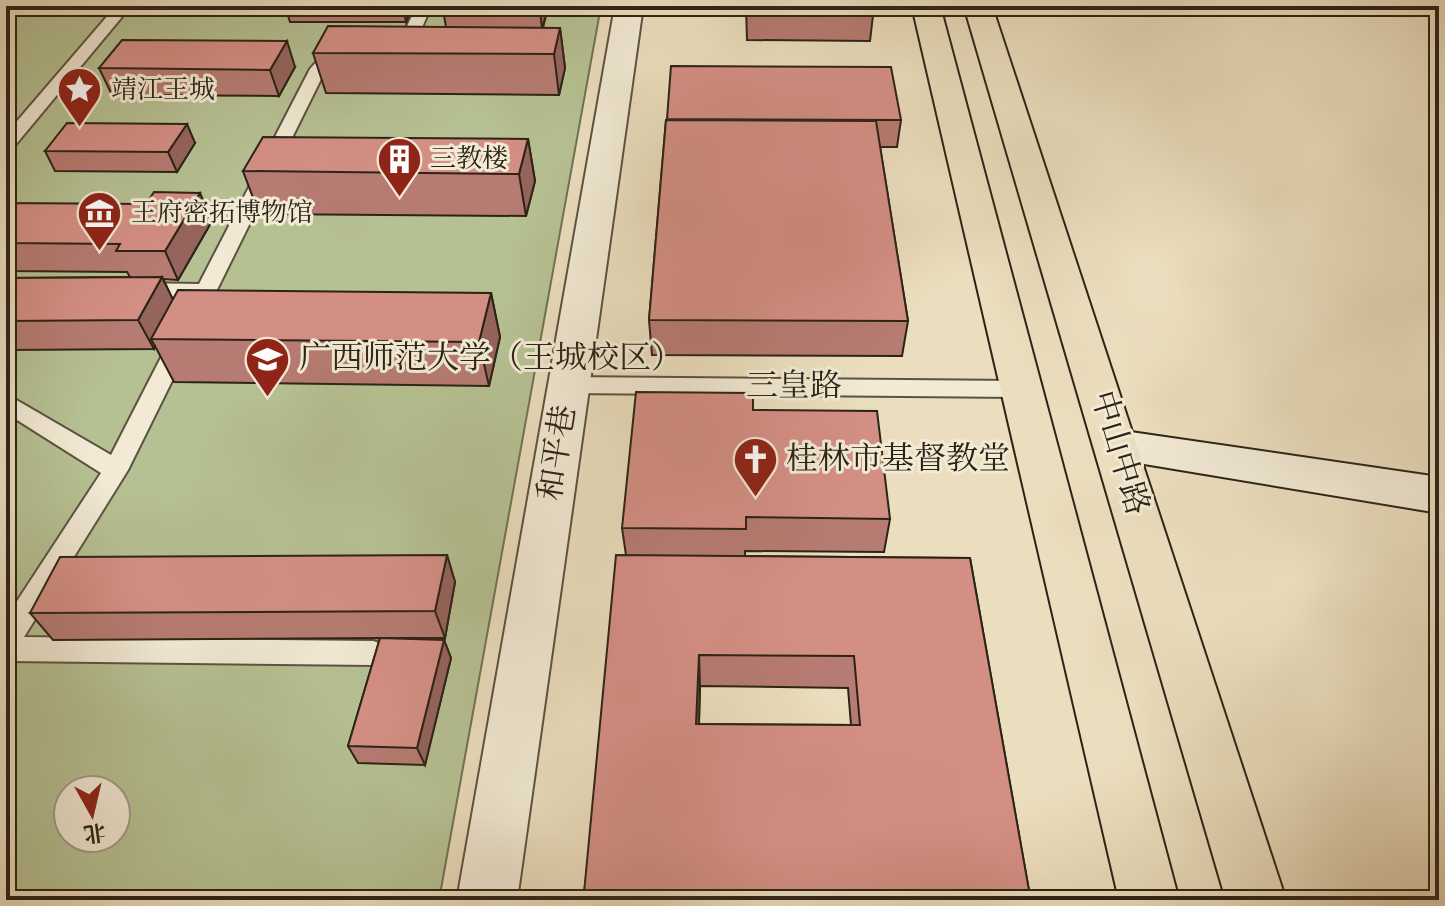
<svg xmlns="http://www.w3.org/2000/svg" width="1445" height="906" viewBox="0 0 1445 906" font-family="'IM FELL DW Pica','Noto Serif SC',serif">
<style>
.green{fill:#b6c193;stroke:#717255;stroke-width:2;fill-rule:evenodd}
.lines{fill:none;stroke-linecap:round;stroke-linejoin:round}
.lane-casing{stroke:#5c5241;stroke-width:4}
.street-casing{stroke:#5c5241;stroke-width:4}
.secondary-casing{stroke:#2c2317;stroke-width:4}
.highway-casing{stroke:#2c2317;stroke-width:4}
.lane{fill:#f2ead5;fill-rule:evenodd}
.street{fill:#f2ead5;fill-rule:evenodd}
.secondary{fill:#f2ead5;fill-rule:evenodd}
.highway{fill:#ebdebe;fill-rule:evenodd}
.wall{fill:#b67b72;stroke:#2c2317;stroke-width:2;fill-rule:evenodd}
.shaded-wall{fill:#94645d;stroke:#2c2317;stroke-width:2}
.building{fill:#d48f85;stroke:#2c2317;stroke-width:2;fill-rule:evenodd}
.labels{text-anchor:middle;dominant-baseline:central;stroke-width:6;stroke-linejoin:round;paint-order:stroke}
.far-poi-label{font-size:26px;fill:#2c2317;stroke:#f2ead5;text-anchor:start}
.poi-label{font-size:32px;fill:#2c2317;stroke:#f2ead5;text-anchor:start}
.street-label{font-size:32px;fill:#2c2317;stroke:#f2ead5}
</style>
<rect width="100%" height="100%" fill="#ebdebe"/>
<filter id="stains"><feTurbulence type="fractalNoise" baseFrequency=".0025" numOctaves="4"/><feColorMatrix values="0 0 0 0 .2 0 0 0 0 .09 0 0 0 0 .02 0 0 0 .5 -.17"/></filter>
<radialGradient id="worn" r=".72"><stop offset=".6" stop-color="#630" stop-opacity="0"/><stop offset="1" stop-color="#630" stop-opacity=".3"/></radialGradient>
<!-- green -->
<path class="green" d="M6,6H601L439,900H6ZM68,790H116V838H68Z"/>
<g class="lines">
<defs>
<g id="lane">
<polygon points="116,6 131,6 12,149 6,150 6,134"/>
<path d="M417,6H431C422,27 415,55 386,50V44L401,38Z"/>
<polygon points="348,53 356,58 354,61 329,67 325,71 128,470 24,637 373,641 383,644 387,653 383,662 373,665 6,661 6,618 101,473 6,413 6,394 111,455 192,297 137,297 127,290 137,283 199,284 310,69 318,60"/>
<polygon points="568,377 1020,381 1028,383 1031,389 1028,395 1020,397 568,393 560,391 557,385 560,379"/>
</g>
<polygon id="street" points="615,6 643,6 517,900 457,900"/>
<polygon id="secondary" points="1117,430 1439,477 1439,513 1102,457 1095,446 1102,435"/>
<g id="highway">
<polygon points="912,6 940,6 1179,900 1119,900"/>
<polygon points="964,6 992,6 1286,900 1226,900"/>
</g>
</defs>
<!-- lane casing -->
<use href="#lane" class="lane-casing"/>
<!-- street casing -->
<use href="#street" class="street-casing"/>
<!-- secondary casing -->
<use href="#secondary" class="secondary-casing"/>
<!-- highway casing -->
<use href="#highway" class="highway-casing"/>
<!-- lane -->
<use href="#lane" class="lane"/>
<!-- street -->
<use href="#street" class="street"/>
<!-- secondary -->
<use href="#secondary" class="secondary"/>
<!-- highway -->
<use href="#highway" class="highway"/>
</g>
<!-- wall -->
<g class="wall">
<polygon points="285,6 413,6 406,22 290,22"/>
<polygon points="444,6 546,6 547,11 543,28 560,28 565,68 559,95 326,93 313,53 446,27 443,10"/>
<polygon points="746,6 871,6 873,15 870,41 747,40"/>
<polygon points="295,67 279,96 112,95 99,68"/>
<polygon points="666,120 901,120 897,147 880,147 908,321 902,356 652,355 649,320"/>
<polygon points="528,139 535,181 526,216 259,214 243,171"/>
<polygon points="195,143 177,172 55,171 45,151"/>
<polygon points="6,200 7,203 212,221 178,280 163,279 173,300 491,293 500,337 489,386 174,382 155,346 154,349 6,350 6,278 130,277 127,272 6,271"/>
<path d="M753,410L890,519L884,552L745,551V556L970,558L1030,896L1028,900H586L584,893L626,555L622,528ZM700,686L848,688L851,725L699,724Z"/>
<polygon points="447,555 455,582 445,638 383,638 444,640 451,658 425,765 358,763 348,746 380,638 53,640 30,613"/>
</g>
<!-- shaded-wall -->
<g class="shaded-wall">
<polygon points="403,6 413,6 406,22"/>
<polygon points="541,6 546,6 547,11 542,29 540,10"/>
<polygon points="560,28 565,68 559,95 554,54"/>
<polygon points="287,41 295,67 279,96 270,70"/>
<polygon points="187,124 195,143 177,172 168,152"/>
<polygon points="528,139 535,181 526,216 519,174"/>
<polygon points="200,193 212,221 178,280 165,251"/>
<polygon points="162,277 176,306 151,339 155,346 154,349 138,320"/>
<polygon points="491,293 500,337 489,386 479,342"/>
<polygon points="447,555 455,582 445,638 435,611"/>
<polygon points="444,640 451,658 425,765 417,748"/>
<polygon points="699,655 700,686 698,754 696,724"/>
</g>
<!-- building -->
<g class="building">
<polygon points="444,6 541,6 540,10 443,10"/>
<polygon points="747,6 871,6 873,15 747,14"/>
<polygon points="328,26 560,28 554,54 313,53"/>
<polygon points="122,40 287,41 270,70 99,68"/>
<polygon points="671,66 891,67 901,120 667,119"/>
<polygon points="666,120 876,121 908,321 649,320"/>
<polygon points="67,123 187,124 168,152 45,151"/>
<polygon points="263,137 528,139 519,174 243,171"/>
<polygon points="154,192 200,193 165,251 116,251 120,244 6,243 6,203 146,204"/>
<polygon points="162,277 138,320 6,321 6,278"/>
<polygon points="178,290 491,293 479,342 151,339"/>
<polygon points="636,392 753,393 753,410 877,411 890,519 746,517 746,529 622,528"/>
<polygon points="447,555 435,611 30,613 60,557"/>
<path d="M616,555L970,558L1030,896L584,893ZM699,655L854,656L860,725L696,724Z"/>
<polygon points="380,638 444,640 417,748 348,746"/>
</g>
<!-- icons -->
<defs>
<symbol id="sight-pin" viewBox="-11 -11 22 30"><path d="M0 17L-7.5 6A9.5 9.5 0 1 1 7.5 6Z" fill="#8f2418" stroke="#f2ead5"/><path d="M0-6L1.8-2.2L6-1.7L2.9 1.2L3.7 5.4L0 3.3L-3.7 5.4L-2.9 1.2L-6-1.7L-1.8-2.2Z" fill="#fff"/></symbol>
<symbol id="building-pin" viewBox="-11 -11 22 30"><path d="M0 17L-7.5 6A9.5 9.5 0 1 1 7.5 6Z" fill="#8f2418" stroke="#f2ead5"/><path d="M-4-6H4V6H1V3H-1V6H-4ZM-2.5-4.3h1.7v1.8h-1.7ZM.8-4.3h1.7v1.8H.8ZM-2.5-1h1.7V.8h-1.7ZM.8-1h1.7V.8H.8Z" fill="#fff"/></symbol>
<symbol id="museum-pin" viewBox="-11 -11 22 30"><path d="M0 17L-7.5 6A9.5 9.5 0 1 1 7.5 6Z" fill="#8f2418" stroke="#f2ead5"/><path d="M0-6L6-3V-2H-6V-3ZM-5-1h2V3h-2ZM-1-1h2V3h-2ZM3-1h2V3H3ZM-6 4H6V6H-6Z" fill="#fff"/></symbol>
<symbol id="university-pin" viewBox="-11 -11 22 30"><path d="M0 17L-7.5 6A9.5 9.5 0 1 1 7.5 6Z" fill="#8f2418" stroke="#f2ead5"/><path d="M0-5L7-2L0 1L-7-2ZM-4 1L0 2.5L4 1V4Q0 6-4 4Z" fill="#fff"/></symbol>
<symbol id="church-pin" viewBox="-11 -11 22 30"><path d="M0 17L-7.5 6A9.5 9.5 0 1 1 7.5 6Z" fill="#8f2418" stroke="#f2ead5"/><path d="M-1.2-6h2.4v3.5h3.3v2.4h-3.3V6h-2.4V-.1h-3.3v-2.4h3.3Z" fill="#fff"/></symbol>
</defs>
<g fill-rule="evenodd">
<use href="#sight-pin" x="54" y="64" width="51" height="69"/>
<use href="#building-pin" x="374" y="134" width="51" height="69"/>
<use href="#museum-pin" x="74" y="188" width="51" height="69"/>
<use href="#university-pin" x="242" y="334" width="51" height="69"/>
<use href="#church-pin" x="730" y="434" width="51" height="69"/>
</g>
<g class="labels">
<!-- far-poi labels -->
<g class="far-poi-label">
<text x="111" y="90">靖江王城</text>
<text x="430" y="159">三教楼</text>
<text x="131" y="213">王府密拓博物馆</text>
</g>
<!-- poi labels -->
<g class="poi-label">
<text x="299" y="359">广西师范大学（王城校区）</text>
<text x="786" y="460">桂林市基督教堂</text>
</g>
<!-- street labels -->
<g class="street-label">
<text x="794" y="387">三皇路</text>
<text transform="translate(558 453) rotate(-81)">和平巷</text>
<text transform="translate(1119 453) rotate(73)">中山中路</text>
</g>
</g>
<!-- margin -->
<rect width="1445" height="906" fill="none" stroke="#ebdebe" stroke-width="32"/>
<rect x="8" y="8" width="1429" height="890" fill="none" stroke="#2c2317" stroke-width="4"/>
<rect x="16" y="16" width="1413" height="874" fill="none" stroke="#2c2317" stroke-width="2"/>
<!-- north arrow -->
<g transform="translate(92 814) rotate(172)"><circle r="38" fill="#f2ead5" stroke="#a39a89" stroke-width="2"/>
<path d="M0-6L14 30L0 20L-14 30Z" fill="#8f2418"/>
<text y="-12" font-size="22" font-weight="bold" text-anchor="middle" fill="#2c2317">北</text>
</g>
<rect width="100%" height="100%" filter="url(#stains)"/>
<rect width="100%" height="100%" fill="url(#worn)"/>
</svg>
